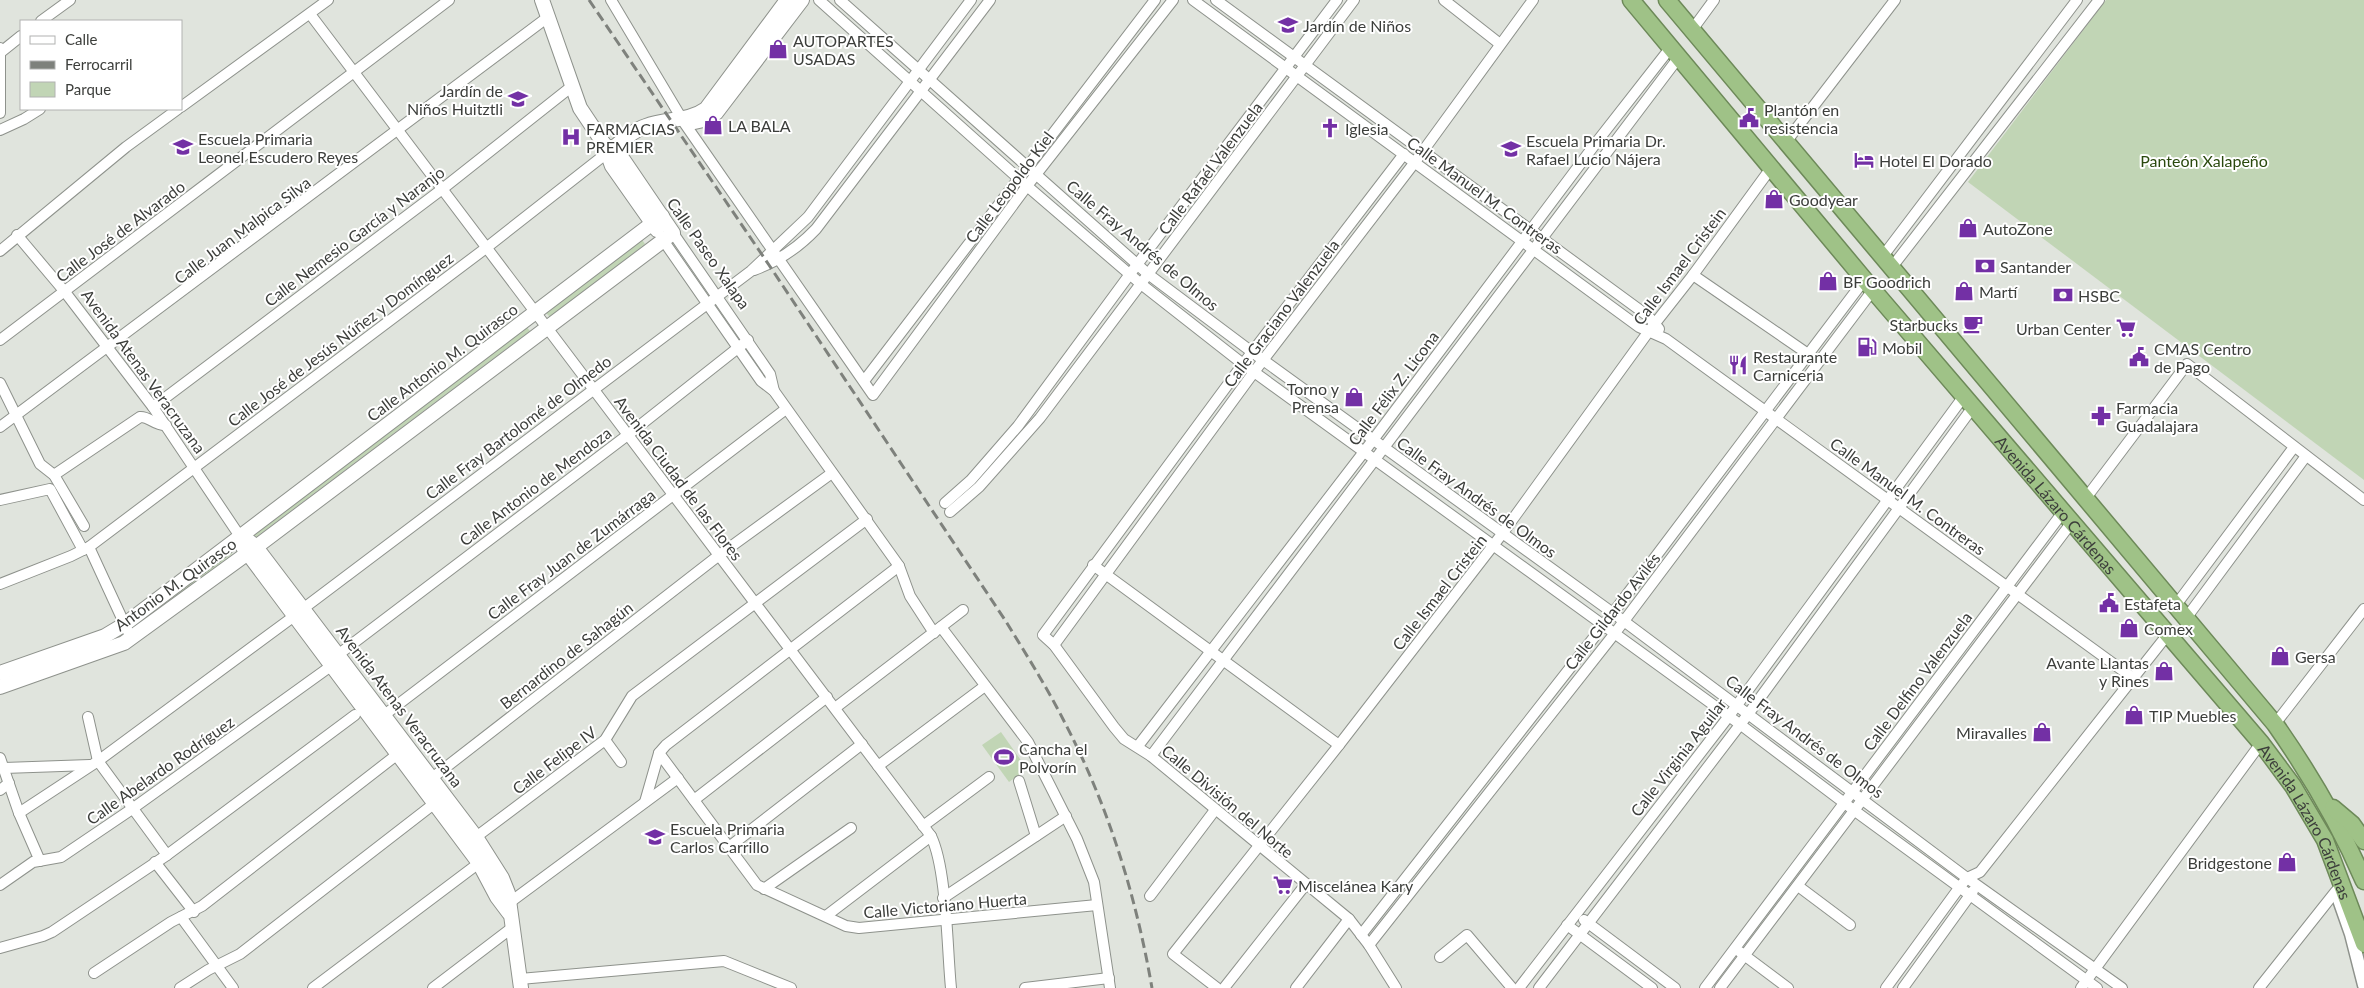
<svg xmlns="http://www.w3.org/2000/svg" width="2364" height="988" viewBox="0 0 2364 988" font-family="Lato,sans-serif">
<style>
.green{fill:#c1d5b5}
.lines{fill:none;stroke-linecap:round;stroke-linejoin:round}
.minor-casing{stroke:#8e928c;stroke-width:12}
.tertiary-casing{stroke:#8e928c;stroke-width:15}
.secondary-casing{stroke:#8e928c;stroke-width:16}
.trunk-casing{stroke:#6d8959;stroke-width:19}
.minor{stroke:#fff;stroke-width:10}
.tertiary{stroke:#fff;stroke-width:12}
.secondary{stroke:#fff;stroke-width:14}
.trunk{stroke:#9fc287;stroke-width:16}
.rail{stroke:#7e817c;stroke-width:3;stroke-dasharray:10 5;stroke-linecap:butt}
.labels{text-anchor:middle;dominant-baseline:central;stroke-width:4;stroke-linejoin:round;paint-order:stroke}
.poi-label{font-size:16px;fill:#3c3e3b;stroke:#fff;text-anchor:start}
.park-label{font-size:16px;fill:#2a490e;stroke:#fff}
.street-label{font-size:16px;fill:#3c3e3b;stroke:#fff}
</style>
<rect width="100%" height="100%" fill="#e0e4dd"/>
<!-- green -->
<g class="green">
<polygon points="2106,0 2364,0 2364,480 1968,182"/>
<polygon points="640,237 645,244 551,318 545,312"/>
<polygon points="525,325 530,331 256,537 252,531"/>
<polygon points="230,549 232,554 138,627 135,623"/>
<polygon points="1001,732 1027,769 1009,782 982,745"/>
</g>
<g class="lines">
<defs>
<g id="minor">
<polyline points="611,0 685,124 873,395 1027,186 1173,0"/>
<polyline points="819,0 1027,186 1141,284 1243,364 1741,725 1855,811 2097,988"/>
<polyline points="840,0 1148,274 1252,352 1613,613 1967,878 2122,988"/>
<polyline points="1193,0 1639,327 1666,339 2133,678"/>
<polyline points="1216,0 1648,316 1659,329"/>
<polyline points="1444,0 1500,44"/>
<path d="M310,14L931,836C947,869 947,949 951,988"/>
<polyline points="41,21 70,0"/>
<polyline points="1692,30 1714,0"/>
<polyline points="0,48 0,113"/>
<polyline points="1,52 21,36"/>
<polyline points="181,107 328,0"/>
<polyline points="0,130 24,119 40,109"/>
<polyline points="1786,142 1895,0"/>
<polyline points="673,233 770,374 774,391"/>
<polyline points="17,235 65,292 153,407 237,532"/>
<polyline points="663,240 761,381 774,391 899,566 910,596 934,633"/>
<polyline points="0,251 126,147 178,109"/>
<polyline points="1883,256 2077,0"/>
<polyline points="1892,267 2099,0"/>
<path d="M754,270C779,261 798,248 816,229L990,0"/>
<polyline points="1693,275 1808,354"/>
<polyline points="0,340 449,0"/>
<polyline points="864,381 1155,0"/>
<polyline points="0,383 40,464 54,475 84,526"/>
<polyline points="153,407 441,190 571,87"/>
<polyline points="0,427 548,17"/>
<path d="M54,475L140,417C149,416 155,426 166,425"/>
<polyline points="2086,498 2187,364 2364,500"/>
<polyline points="0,500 50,489 83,550"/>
<polyline points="945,503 971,480 1018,426 1130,274 1337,0"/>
<polyline points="950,512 979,487 1040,418 1354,0"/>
<polyline points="89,547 131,638"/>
<polyline points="1093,565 1339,745"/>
<polyline points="0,584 71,556 89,547 486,248 607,153"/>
<polyline points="2176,605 2294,447"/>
<polyline points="304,608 751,271 808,217 971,0"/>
<polyline points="2187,617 2306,456"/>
<polyline points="941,627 1028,742 1077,839 1094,882 1110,988"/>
<polyline points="1054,645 1254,372 1415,162 1533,0"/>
<polyline points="339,654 629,434 748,340"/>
<polyline points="835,708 963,610"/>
<polyline points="88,717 98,761 167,855"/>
<polyline points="379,719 786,409"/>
<polyline points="2275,724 2364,609"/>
<polyline points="605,740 621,762"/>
<polyline points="1138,746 1373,440 1599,139 1671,47"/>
<polyline points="659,753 757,885 846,926 859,928 1097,905"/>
<polyline points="1151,756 1679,57"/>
<polyline points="0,758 19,813 40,861"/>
<polyline points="878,766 985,686"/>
<polyline points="4,768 90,765"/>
<polyline points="432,778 718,556 832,473"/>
<polyline points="1019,781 1036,836"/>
<polyline points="0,790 9,783"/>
<polyline points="694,800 827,697"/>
<polyline points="645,802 659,753 666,745 899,566"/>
<polyline points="19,813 98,761 293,617"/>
<polyline points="923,826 989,777"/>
<polyline points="476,837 605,740 632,696 867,519"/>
<polyline points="729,847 862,744"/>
<polyline points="155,862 194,912"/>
<polyline points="0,885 33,862 61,857 132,809 331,666"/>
<polyline points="1798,886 1850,925"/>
<polyline points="764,889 851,828"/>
<polyline points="1150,896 1215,810"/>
<polyline points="943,898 1066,816"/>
<polyline points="505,906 678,778"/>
<polyline points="826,916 931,836"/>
<polyline points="181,917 233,988"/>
<polyline points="1584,920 1675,988"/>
<polyline points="1567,925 1652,988"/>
<polyline points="1361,935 1613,613 1865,279"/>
<polyline points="1369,945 1615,633 1873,290"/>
<polyline points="0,948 43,936 52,932 167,855 355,715"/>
<polyline points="1740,952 1788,988"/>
<polyline points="1440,957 1467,935 1512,988"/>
<polyline points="94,973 171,922 202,906 403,750"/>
<polyline points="520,979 724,961 791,988"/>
<polyline points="180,988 208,970 240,954 435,803"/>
<polyline points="313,988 479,863"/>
<polyline points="433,988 513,927"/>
<polyline points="1025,988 1109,978"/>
<polyline points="1217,988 1173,954 1339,745 1502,534 1649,331 1693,275 1771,168"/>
<polyline points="1224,988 1306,884"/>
<polyline points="1296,988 1349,919"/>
<polyline points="1396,988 1369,945 1349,919 1151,756 1124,739 1114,727 1054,645 1043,635 1243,364 1404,154"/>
<polyline points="1519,988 1729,716 1964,396"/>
<polyline points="1539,988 1749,713 1973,407"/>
<polyline points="1705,988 2063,512"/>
<polyline points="1720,988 2072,522"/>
<polyline points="1886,988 1959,888 1967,878 1980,872 2168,634"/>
<polyline points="1903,988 1973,891"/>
<polyline points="2081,988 2261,743"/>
<polyline points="2259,988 2336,891"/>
</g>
<polyline id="tertiary" points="2337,894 2351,934 2364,985"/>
<g id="secondary">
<polyline points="690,123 708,119 716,113 802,0"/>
<polyline points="604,144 612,166 657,230"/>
<path d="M607,153C619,144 631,131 646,126C665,118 688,122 706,109L787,0"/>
<polyline points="249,541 256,547 476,837 502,878 508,893 521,988"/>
<polyline points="243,547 479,863 497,897 509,913"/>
<polyline points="0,673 105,636 125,624 662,216"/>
<polyline points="0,687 124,643 256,547 673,233 622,158 604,144 580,108 542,0"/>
</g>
<g id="trunk">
<path id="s1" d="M1631,0L1873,290L2261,743L2293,786L2325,840L2364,944"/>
<path d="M1667,0L2275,724C2310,774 2340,825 2364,881"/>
<polyline points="2333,808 2352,824 2364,841"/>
</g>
</defs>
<!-- minor casing -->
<use href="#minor" class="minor-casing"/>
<!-- tertiary casing -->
<use href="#tertiary" class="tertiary-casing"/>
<!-- secondary casing -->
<use href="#secondary" class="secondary-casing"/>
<!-- trunk casing -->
<use href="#trunk" class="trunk-casing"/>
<!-- minor -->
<use href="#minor" class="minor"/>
<!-- tertiary -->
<use href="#tertiary" class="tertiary"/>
<!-- secondary -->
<use href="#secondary" class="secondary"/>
<!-- trunk -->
<use href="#trunk" class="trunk"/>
<!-- rail -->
<path class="rail" d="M589,0L769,265L1005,620C1026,654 1048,689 1066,725C1109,808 1136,896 1152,988"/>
</g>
<!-- icons -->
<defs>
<symbol id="school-bare" viewBox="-9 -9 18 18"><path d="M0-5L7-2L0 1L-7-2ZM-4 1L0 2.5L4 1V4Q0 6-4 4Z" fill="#7330a5" stroke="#fff" stroke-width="2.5" paint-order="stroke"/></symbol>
<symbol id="shop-bare" viewBox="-9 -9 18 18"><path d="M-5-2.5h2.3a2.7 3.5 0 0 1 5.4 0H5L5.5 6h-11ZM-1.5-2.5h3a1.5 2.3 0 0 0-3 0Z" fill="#7330a5" stroke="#fff" stroke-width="2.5" paint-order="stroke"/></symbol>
<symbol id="civic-bare" viewBox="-9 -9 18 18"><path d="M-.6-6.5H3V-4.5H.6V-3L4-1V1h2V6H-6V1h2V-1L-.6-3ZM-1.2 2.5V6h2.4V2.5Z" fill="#7330a5" stroke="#fff" stroke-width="2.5" paint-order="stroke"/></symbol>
<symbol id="church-bare" viewBox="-9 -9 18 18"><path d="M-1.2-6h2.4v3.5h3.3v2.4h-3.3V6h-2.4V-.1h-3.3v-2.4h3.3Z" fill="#7330a5" stroke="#fff" stroke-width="2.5" paint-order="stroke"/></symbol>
<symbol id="hospital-bare" viewBox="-9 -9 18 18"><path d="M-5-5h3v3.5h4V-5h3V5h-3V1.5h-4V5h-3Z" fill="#7330a5" stroke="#fff" stroke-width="2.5" paint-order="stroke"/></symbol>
<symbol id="hotel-bare" viewBox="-9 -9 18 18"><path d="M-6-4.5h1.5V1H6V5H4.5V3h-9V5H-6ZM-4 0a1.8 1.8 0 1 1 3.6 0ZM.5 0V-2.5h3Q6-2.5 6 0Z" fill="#7330a5" stroke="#fff" stroke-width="2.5" paint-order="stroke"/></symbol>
<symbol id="bank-bare" viewBox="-9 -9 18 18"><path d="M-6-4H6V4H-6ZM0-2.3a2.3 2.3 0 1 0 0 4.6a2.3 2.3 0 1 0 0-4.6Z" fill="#7330a5" stroke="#fff" stroke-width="2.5" paint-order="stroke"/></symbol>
<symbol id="cafe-bare" viewBox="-9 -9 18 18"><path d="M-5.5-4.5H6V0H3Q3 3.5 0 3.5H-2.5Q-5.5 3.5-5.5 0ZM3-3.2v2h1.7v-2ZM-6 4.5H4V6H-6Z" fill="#7330a5" stroke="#fff" stroke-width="2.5" paint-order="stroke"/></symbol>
<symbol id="supermarket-bare" viewBox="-9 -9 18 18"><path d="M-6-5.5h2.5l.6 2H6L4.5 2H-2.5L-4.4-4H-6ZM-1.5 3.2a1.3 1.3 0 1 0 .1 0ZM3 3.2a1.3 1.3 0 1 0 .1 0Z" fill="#7330a5" stroke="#fff" stroke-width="2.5" paint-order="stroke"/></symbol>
<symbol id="fuel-bare" viewBox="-9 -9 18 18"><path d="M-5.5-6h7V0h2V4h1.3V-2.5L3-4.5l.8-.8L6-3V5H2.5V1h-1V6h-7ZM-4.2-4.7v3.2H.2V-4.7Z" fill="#7330a5" stroke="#fff" stroke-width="2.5" paint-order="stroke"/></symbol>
<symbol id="restaurant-bare" viewBox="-9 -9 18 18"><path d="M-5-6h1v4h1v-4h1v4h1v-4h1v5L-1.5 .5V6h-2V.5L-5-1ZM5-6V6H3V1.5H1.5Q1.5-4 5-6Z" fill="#7330a5" stroke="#fff" stroke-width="2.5" paint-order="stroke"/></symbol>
<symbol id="pharmacy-bare" viewBox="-9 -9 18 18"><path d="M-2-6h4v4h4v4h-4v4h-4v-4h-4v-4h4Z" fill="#7330a5" stroke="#fff" stroke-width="2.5" paint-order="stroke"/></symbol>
<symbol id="stadium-bare" viewBox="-9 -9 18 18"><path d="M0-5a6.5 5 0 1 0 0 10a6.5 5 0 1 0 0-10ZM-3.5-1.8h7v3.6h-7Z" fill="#7330a5" stroke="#fff" stroke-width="2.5" paint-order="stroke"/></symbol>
</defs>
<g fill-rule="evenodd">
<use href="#school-bare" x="1274" y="11" width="28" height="28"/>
<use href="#shop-bare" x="764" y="35" width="28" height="28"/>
<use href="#school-bare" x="504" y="85" width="28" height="28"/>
<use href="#civic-bare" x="1735" y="104" width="28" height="28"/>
<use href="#shop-bare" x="699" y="111" width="28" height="28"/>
<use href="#church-bare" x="1316" y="114" width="28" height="28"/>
<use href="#hospital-bare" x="557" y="123" width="28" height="28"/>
<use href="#school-bare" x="169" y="133" width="28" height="28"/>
<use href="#school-bare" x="1497" y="135" width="28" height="28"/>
<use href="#hotel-bare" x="1850" y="146" width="28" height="28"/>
<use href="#shop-bare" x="1760" y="185" width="28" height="28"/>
<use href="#shop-bare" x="1954" y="214" width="28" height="28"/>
<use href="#bank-bare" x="1971" y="252" width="28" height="28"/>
<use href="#shop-bare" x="1814" y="267" width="28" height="28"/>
<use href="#shop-bare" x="1950" y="277" width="28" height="28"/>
<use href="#bank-bare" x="2049" y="281" width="28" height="28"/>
<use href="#cafe-bare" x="1959" y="310" width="28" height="28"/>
<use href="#supermarket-bare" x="2112" y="314" width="28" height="28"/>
<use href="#fuel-bare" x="1853" y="333" width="28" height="28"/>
<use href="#civic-bare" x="2125" y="343" width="28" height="28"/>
<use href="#restaurant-bare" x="1724" y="351" width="28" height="28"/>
<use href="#shop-bare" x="1340" y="383" width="28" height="28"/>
<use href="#pharmacy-bare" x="2087" y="402" width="28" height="28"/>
<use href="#civic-bare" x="2095" y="589" width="28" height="28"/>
<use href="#shop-bare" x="2115" y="614" width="28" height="28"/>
<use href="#shop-bare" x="2266" y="642" width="28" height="28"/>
<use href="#shop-bare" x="2150" y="657" width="28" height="28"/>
<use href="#shop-bare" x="2120" y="701" width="28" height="28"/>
<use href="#shop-bare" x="2028" y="718" width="28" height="28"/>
<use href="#stadium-bare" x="990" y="743" width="28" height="28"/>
<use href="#school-bare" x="641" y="823" width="28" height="28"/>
<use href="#shop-bare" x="2273" y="848" width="28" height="28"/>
<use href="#supermarket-bare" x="1269" y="871" width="28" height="28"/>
</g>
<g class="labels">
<!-- poi labels -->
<g class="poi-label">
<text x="1303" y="25">Jardín de Niños</text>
<text x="793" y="40">AUTOPARTES<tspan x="793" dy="18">USADAS</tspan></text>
<text x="503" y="90" text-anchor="end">Jardín de<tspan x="503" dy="18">Niños Huitztli</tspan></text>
<text x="1764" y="109">Plantón en<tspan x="1764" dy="18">resistencia</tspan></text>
<text x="728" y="125">LA BALA</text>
<text x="586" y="128">FARMACIAS<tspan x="586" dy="18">PREMIER</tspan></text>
<text x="1345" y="128">Iglesia</text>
<text x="198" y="138">Escuela Primaria<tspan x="198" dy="18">Leonel Escudero Reyes</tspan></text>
<text x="1526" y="140">Escuela Primaria Dr.<tspan x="1526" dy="18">Rafael Lucio Nájera</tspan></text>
<text x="1879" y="160">Hotel El Dorado</text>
<text x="1789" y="199">Goodyear</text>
<text x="1983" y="228">AutoZone</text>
<text x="2000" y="266">Santander</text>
<text x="1843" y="281">BF Goodrich</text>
<text x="1979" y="291">Martí</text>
<text x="2078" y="295">HSBC</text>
<text x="1958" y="324" text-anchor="end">Starbucks</text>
<text x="2111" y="328" text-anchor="end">Urban Center</text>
<text x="1882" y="347">Mobil</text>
<text x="2154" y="348">CMAS Centro<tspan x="2154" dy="18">de Pago</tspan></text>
<text x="1753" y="356">Restaurante<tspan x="1753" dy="18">Carniceria</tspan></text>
<text x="1339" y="388" text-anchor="end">Torno y<tspan x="1339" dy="18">Prensa</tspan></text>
<text x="2116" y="407">Farmacia<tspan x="2116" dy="18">Guadalajara</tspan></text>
<text x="2124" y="603">Estafeta</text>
<text x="2144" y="628">Comex</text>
<text x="2295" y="656">Gersa</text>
<text x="2149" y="662" text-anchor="end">Avante Llantas<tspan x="2149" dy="18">y Rines</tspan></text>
<text x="2149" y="715">TIP Muebles</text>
<text x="2027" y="732" text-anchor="end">Miravalles</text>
<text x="1019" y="748">Cancha el<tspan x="1019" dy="18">Polvorín</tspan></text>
<text x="670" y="828">Escuela Primaria<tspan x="670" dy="18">Carlos Carrillo</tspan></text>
<text x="2272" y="862" text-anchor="end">Bridgestone</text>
<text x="1298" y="885">Miscelánea Kary</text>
</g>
<!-- park labels -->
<g class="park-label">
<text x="2204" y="160">Panteón Xalapeño</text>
</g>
<!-- street labels -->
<g class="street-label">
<text transform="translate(1210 168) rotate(-53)">Calle Rafaél Valenzuela</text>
<text transform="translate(1009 187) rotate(-53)">Calle Leopoldo Kiel</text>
<text transform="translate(1485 195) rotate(36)">Calle Manuel M. Contreras</text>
<text transform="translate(242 230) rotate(-37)">Calle Juan Malpica Silva</text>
<text transform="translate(120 231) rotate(-37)">Calle José de Alvarado</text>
<text transform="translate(354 236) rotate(-37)">Calle Nemesio García y Naranjo</text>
<text transform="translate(1143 245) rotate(40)">Calle Fray Andrés de Olmos</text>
<text transform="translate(709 253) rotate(55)">Calle Paseo Xalapa</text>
<text transform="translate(1679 266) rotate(-53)">Calle Ismael Cristein</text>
<text transform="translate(1281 313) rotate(-53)">Calle Graciano Valenzuela</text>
<text transform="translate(340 339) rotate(-37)">Calle José de Jesús Núñez y Domínguez</text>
<text transform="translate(442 362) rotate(-37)">Calle Antonio M. Quirasco</text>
<text transform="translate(144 371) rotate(54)">Avenida Atenas Veracruzana</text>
<text transform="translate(1393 388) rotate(-53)">Calle Félix Z. Licona</text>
<text transform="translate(518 427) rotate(-37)">Calle Fray Bartolomé de Olmedo</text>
<text transform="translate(679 478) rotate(53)">Avenida Ciudad de las Flores</text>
<text transform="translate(535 486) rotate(-37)">Calle Antonio de Mendoza</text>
<text transform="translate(1908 496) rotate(36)">Calle Manuel M. Contreras</text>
<text transform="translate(1477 497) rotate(36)">Calle Fray Andrés de Olmos</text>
<text stroke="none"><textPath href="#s1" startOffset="660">Avenida Lázaro Cárdenas</textPath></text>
<text transform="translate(571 554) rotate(-37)">Calle Fray Juan de Zumárraga</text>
<text transform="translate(175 584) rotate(-36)">Antonio M. Quirasco</text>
<text transform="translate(1439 592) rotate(-52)">Calle Ismael Cristein</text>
<text transform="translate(1612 611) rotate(-52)">Calle Gildardo Avilés</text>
<text transform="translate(566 655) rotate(-38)">Bernardino de Sahagún</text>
<text transform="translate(1917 681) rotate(-53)">Calle Delfino Valenzuela</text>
<text transform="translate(400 706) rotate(53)">Avenida Atenas Veracruzana</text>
<text transform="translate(1805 736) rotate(37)">Calle Fray Andrés de Olmos</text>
<text transform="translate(1678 757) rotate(-52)">Calle Virginia Aguilar</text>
<text transform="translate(554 760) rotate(-37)">Calle Felipe IV</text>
<text transform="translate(160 770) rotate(-35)">Calle Abelardo Rodríguez</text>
<text transform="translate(1228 801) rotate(40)">Calle División del Norte</text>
<text stroke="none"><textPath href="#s1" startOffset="1065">Avenida Lázaro Cárdenas</textPath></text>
<text transform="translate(945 905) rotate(-5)">Calle Victoriano Huerta</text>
</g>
</g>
<!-- legend -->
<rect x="20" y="20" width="162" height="90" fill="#ffffff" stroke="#b1b2b1"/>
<rect x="30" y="36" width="25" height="8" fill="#ffffff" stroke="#b1b2b1"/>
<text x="65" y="45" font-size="15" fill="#3c3e3b">Calle</text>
<rect x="30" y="61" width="25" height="8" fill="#7e817c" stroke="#b1b2b1"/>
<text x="65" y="70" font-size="15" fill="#3c3e3b">Ferrocarril</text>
<rect x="30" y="82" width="25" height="15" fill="#c1d5b5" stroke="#b1b2b1"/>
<text x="65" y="95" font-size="15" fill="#3c3e3b">Parque</text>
</svg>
